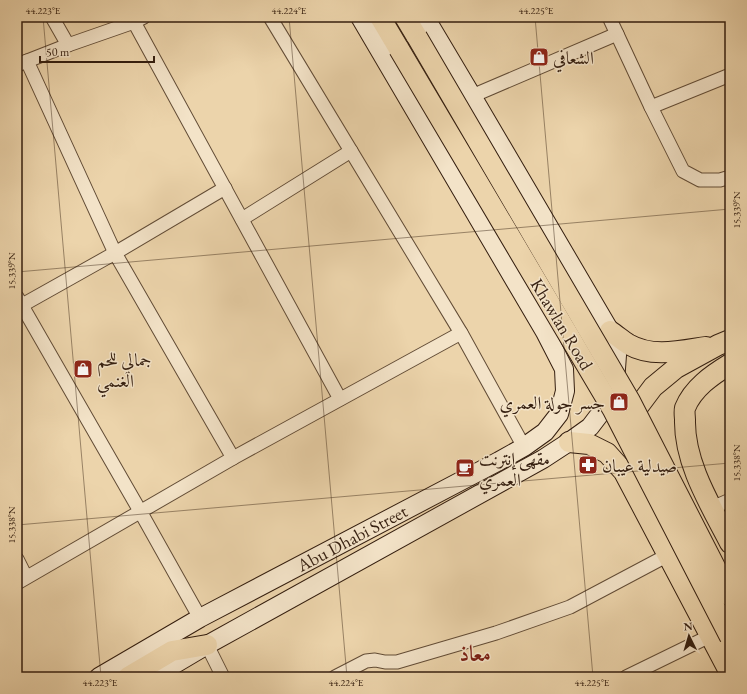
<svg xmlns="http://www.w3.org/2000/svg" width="747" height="694" viewBox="0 0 747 694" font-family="'EB Garamond',Amiri,serif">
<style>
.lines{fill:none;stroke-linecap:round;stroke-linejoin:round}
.minor-casing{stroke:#624c36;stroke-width:15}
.secondary-casing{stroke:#341e0f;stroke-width:20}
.primary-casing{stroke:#341e0f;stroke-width:22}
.minor{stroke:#f3e3c8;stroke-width:13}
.secondary{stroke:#f3e3c8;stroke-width:18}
.primary{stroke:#ecd4ab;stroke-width:20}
.primary-bridge-casing{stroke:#341e0f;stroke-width:22;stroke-linecap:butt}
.primary-bridge{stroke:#ecd4ab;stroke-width:20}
.ticks{fill:none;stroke:#341e0f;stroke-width:1;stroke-opacity:0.45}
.labels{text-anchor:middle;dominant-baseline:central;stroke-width:3;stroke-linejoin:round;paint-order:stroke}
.poi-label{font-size:18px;fill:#341e0f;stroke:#f3e3c8;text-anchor:start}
.street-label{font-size:18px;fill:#341e0f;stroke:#f3e3c8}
.district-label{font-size:22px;font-weight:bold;fill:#7a1f14;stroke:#f3e3c8}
.neatline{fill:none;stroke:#341e0f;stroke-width:1.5}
.ticks-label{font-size:10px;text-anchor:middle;fill:#341e0f}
</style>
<rect width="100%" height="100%" fill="#ecd4ab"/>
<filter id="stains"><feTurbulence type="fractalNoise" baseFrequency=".005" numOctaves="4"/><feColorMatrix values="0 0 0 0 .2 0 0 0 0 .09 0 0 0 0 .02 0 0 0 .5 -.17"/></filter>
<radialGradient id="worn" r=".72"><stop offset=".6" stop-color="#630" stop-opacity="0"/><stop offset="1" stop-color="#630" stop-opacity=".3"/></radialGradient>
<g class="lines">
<defs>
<g id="minor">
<polyline points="52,17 68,45"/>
<polyline points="270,17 461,333 524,447"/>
<polyline points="609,17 651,107 683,171 700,180 720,180 730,177"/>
<polyline points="134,22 340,399"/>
<polyline points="27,61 115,253 233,458"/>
<polyline points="17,65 68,45 134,22 144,17"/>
<polyline points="472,96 617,34"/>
<polyline points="651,107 730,75"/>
<polyline points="242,219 351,151"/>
<polyline points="17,297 140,511 200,618"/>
<polyline points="17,308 115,253 225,188"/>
<polyline points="712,508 730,500"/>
<polyline points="17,559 26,577"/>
<polyline points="17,583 233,458 461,333"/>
<polyline points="207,645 223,677"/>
<polyline points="335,677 366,661 375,660 385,662 397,662 496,633 570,607 668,555"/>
<polyline points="626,677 710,636"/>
</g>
<g id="secondary">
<polyline points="99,677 200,618 499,461 524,447 545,432 559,414 565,391 564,369 545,332 360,17"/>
<polyline points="153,677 207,645 543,459 569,442 590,427 606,406 615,382 617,355 610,331 472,96 425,17"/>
</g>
<g id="primary">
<polyline points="380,17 399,49"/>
<polyline points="405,17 417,37"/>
<path d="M610,331C616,335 622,340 628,344C652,358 680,351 706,347"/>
<path d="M730,364C712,375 693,388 685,408C684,412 685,417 685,420C684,463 711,506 730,543"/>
<polyline points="628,425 632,415 653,387 676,368 718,345 730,340"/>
<polyline points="569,442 589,444 607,453 624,472 730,673"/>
<polyline points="128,677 172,651 207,645"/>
</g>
</defs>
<!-- minor casing -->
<use href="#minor" class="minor-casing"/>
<!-- secondary casing -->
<use href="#secondary" class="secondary-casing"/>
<!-- primary casing -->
<use href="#primary" class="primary-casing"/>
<!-- minor -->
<use href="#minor" class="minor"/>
<!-- secondary -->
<use href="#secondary" class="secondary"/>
<!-- primary -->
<use href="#primary" class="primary"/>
<defs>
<g id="primary-bridge">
<polyline points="417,37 630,401 730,596"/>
<polyline points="399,49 613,410 730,637"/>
</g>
</defs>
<!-- primary-bridge casing -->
<use href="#primary-bridge" class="primary-bridge-casing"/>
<!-- primary-bridge -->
<use href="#primary-bridge" class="primary-bridge"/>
</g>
<!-- ticks -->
<path class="ticks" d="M43,17L101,677M289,17L347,677M535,17L593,677M17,18L29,17M17,272L730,209M17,525L730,463"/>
<!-- icons -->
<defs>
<symbol id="shop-square" viewBox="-11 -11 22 22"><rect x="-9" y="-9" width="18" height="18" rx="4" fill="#8f2418" stroke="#f3e3c8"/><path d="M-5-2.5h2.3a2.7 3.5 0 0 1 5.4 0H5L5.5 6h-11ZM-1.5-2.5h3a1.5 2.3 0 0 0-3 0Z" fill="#fff"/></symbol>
<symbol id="pharmacy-square" viewBox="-11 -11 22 22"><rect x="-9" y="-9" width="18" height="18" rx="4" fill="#8f2418" stroke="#f3e3c8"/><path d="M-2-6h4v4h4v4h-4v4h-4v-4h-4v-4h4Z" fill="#fff"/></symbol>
<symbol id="cafe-square" viewBox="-11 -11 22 22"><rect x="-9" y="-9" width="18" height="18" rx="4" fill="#8f2418" stroke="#f3e3c8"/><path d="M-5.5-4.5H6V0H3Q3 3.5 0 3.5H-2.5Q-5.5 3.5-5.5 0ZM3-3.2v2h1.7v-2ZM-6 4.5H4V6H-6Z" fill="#fff"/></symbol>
</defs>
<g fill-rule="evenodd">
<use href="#shop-square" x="528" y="46" width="22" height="22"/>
<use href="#shop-square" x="72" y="358" width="22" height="22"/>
<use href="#shop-square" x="608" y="391" width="22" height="22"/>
<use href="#pharmacy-square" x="577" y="454" width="22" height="22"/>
<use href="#cafe-square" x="454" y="457" width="22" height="22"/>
</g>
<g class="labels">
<!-- poi labels -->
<g class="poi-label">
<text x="553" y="57">الشعافي</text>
<text x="97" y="359">جمالي للحم<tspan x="97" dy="21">الغنمي</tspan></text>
<text x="605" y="402" text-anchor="end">جسر جولة العمري</text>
<text x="479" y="458">مقهى إنترنت<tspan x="479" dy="21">العمري</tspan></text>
<text x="602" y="465">صيدلية عيبان</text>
</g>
<!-- street labels -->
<g class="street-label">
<text transform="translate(562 324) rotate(59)">Khawlan Road</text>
<text transform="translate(352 538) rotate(-28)">Abu Dhabi Street</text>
</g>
<!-- district labels -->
<g class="district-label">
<text x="475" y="653">معاذ</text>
</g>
</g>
<!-- margin -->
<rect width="747" height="694" fill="none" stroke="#ecd4ab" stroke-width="44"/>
<!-- north arrow -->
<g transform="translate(689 636) rotate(355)" stroke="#f3e3c8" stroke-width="3" paint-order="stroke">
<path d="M0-3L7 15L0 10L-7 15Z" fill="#341e0f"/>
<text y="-6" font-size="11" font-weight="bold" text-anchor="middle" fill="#341e0f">N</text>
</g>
<!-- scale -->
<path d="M40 56v6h114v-6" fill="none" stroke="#341e0f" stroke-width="2"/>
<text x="46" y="56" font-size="12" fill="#341e0f" stroke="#f3e3c8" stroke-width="3" paint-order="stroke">50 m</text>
<rect x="22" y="22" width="703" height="650" class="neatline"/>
<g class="ticks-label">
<text x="43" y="14">44.223°E</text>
<text x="289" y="14">44.224°E</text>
<text x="536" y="14">44.225°E</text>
<text transform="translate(736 210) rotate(-90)" y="4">15.339°N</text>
<text transform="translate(11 271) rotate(-90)" y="4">15.339°N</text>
<text transform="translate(736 463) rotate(-90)" y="4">15.338°N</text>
<text transform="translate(11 525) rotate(-90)" y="4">15.338°N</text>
<text x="100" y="686">44.223°E</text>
<text x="346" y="686">44.224°E</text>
<text x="592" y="686">44.225°E</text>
</g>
<rect width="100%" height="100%" filter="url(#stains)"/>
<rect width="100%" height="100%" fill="url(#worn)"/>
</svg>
